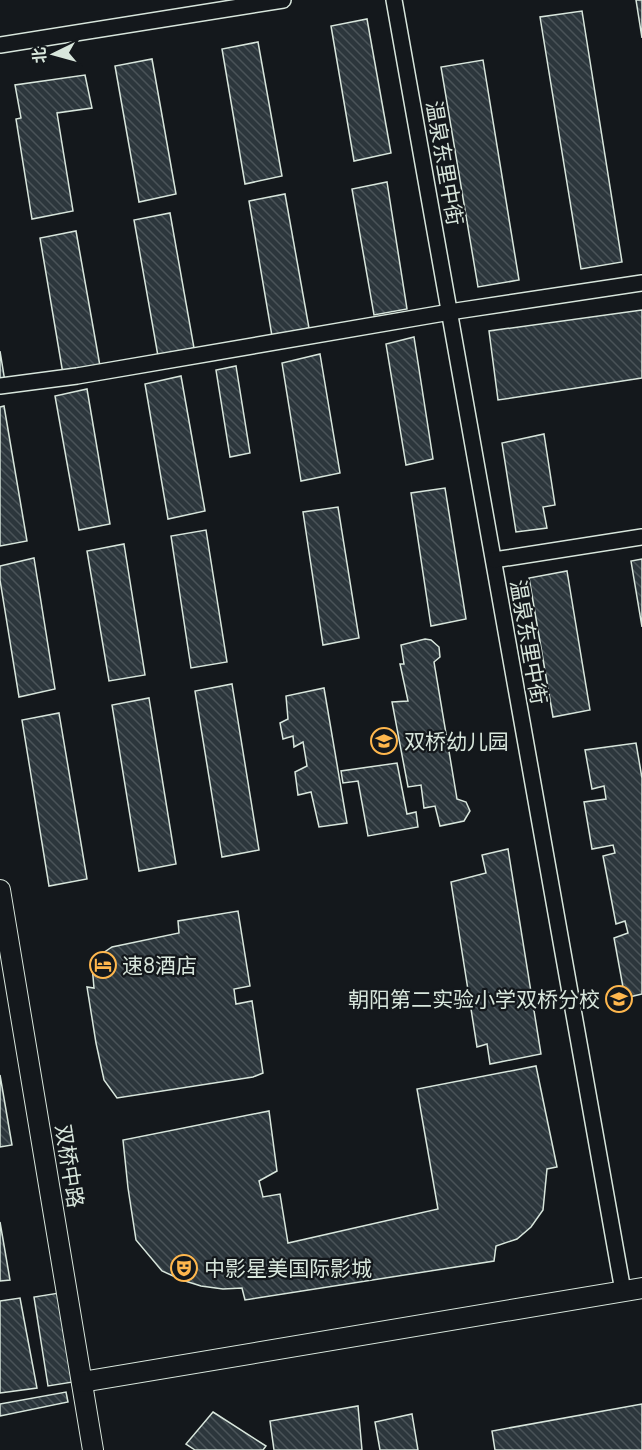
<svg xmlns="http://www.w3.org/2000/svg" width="642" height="1450" viewBox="0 0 642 1450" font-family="Manrope,'Noto Sans SC',sans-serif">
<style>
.building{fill:url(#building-back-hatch);stroke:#d8e6dc;stroke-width:1.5}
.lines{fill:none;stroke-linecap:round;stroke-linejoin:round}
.minor-casing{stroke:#d8e6dc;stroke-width:18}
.tertiary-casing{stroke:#d8e6dc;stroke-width:22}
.minor{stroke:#14181c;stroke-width:15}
.tertiary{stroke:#14181c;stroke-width:20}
.labels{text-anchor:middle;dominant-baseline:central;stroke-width:4.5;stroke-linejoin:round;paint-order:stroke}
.street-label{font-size:21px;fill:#d8e6dc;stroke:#14181c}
.poi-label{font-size:21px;fill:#d8e6dc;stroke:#14181c;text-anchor:start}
</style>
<defs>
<pattern id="building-back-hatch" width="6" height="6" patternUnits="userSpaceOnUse" patternTransform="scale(1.5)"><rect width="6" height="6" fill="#2c363c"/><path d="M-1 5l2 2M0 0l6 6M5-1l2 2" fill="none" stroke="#4a5358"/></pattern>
</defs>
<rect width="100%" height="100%" fill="#14181c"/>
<!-- building -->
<g class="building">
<polygon points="636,0 642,0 642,38"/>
<polygon points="582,11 622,262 581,269 540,17"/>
<polygon points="367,19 391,153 354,161 331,26"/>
<polygon points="258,42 282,176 245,184 222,49"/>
<polygon points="152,59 176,194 139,202 115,66"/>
<polygon points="483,60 519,280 478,287 441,67"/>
<polygon points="85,75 92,108 57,113 73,211 32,219 16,119 21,118 15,85"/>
<polygon points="387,182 407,309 374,315 352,189"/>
<polygon points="285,194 309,328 272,336 249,201"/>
<polygon points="170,213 194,348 158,356 134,220"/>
<polygon points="76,231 100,366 63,374 40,238"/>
<polygon points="642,310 642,378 498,400 489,331"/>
<polygon points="414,337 433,459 406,465 386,344"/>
<polygon points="0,351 5,382 0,383"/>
<polygon points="320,354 340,473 301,481 282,363"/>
<polygon points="236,366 250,453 230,457 216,370"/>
<polygon points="181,376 205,511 168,519 145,384"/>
<polygon points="87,389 110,524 79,530 55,396"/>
<polygon points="4,406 27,541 0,546 0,407"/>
<polygon points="544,434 555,505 543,507 547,528 516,532 502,443"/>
<polygon points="445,488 466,619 431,626 411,493"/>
<polygon points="338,507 359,638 323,645 303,512"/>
<polygon points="206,530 227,662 191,668 171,536"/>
<polygon points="124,544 145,675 109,681 87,551"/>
<polygon points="34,558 55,689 19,697 0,580 0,566"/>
<polygon points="642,559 642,627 631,561"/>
<polygon points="567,571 590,710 553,717 529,578"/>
<polygon points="425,639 431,640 439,647 440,657 434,662 457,799 466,802 470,811 464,821 440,826 435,806 424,808 421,785 408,787 392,702 408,701 400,664 404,664 401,645"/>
<polygon points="232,684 259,850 222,857 195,691"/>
<polygon points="324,688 347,823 319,827 311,792 298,795 295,772 307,766 303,742 294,747 293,736 283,739 280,723 288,719 286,696"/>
<polygon points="149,698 176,864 139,871 112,705"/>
<polygon points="59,713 87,879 49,886 22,720"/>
<polygon points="636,743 642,778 642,994 625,998 614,938 628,933 625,921 616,924 603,856 615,853 613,845 592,849 584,802 606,799 604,786 592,789 585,750"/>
<polygon points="397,763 407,814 416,812 418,827 368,836 358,781 343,783 341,771"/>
<polygon points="508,849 541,1054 490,1064 487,1044 477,1047 451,882 486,873 482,855"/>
<polygon points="238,911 250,986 234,989 236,1004 252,1001 263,1073 253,1077 117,1098 104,1080 96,1043 87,987 94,988 92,965 100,955 112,947 179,933 178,921"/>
<polygon points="536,1066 557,1167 547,1169 543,1210 531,1227 517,1239 496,1246 494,1261 245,1300 242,1288 223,1289 201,1286 182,1280 162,1271 136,1240 128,1188 123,1140 269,1111 277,1171 259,1181 263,1197 280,1194 288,1243 438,1209 417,1089"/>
<polygon points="0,1075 12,1145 0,1147"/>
<polygon points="0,1222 10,1280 0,1281"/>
<polygon points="59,1293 73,1382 48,1386 34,1297"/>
<polygon points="20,1298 37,1388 0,1393 0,1301"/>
<polygon points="66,1392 68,1402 0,1416 0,1404"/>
<polygon points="642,1404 642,1450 495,1450 492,1431"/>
<polygon points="358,1406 362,1450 274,1450 270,1421"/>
<polygon points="213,1412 266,1446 263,1450 195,1450 186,1444"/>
<polygon points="412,1414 418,1450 380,1450 375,1422"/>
</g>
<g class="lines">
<defs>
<g id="minor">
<polyline points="394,0 623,1291"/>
<polyline points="0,45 283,0"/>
<polyline points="0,386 77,376 456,311 642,283"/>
<polyline points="494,560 642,537"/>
</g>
<g id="tertiary">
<polyline points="0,890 93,1450"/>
<polyline points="82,1382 642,1288"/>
</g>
</defs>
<!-- minor casing -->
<use href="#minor" class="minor-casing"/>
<!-- tertiary casing -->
<use href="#tertiary" class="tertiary-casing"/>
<!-- minor -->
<use href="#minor" class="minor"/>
<!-- tertiary -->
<use href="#tertiary" class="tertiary"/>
</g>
<!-- icons -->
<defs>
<symbol id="school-ring" viewBox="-11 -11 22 22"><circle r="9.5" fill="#14181c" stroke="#ffb74d" stroke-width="1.5"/><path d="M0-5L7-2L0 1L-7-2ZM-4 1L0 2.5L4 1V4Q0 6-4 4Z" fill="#ffb74d"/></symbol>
<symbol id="hotel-ring" viewBox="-11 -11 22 22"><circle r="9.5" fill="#14181c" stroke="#ffb74d" stroke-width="1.5"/><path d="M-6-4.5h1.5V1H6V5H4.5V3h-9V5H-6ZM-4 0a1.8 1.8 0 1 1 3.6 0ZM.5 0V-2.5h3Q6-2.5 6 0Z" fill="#ffb74d"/></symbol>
<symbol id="theatre-ring" viewBox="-11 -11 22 22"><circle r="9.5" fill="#14181c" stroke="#ffb74d" stroke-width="1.5"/><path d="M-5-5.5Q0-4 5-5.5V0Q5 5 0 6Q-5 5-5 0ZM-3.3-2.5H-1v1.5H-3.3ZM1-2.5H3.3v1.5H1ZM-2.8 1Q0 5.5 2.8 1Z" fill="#ffb74d"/></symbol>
</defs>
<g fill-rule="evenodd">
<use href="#school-ring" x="369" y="726" width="30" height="30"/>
<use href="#hotel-ring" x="88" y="950" width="30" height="30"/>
<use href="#school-ring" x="604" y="984" width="30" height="30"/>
<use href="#theatre-ring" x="169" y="1253" width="30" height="30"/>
</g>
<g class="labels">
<!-- street labels -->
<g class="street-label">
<text transform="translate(445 163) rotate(80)">温泉东里中街</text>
<text transform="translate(529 642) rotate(80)">温泉东里中街</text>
<text transform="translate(70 1166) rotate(81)">双桥中路</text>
</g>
<!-- poi labels -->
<g class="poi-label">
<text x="404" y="741">双桥幼儿园</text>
<text x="122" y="965">速8酒店</text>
<text x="600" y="999" text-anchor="end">朝阳第二实验小学双桥分校</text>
<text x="204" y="1268">中影星美国际影城</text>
</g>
</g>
<!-- north arrow -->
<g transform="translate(54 54) rotate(265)" stroke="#14181c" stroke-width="4.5" paint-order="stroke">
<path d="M0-4.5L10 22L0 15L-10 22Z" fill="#d8e6dc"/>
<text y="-9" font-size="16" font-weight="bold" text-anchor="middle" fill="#d8e6dc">北</text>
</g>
</svg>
